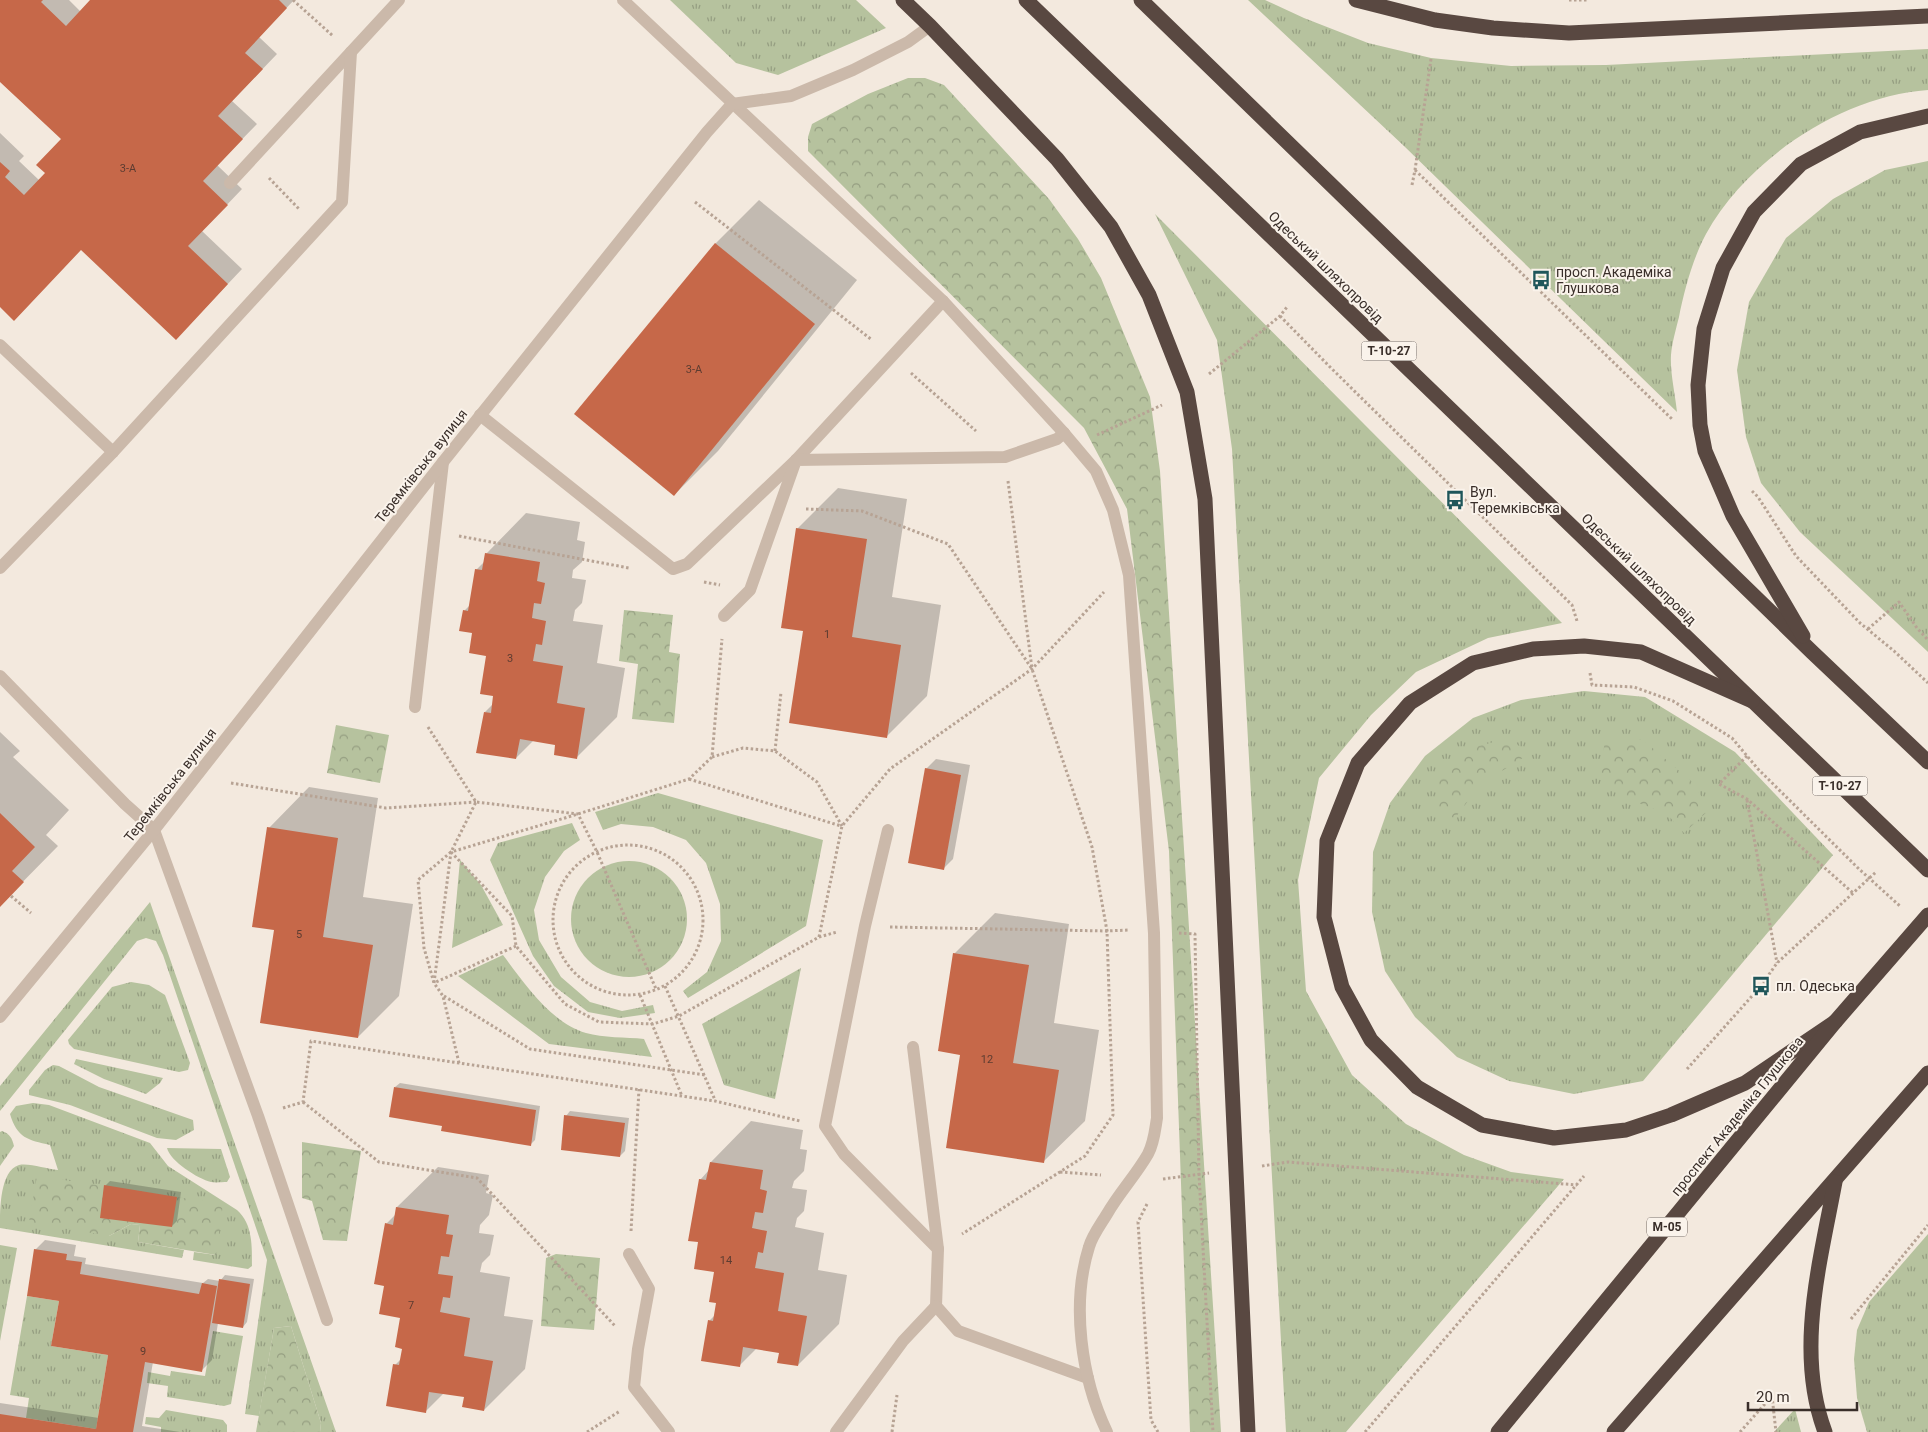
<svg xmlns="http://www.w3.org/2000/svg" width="1928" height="1432" viewBox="0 0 1928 1432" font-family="Roboto,sans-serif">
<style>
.grass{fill:url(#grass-tufts)}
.forest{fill:url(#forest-crowns)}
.shadow{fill:#0003}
.building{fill:#c66849}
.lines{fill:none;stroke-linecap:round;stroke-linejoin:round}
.path{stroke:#b7a394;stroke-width:3;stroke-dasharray:2.5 2.5;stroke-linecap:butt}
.lane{stroke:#cbb9aa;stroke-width:12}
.street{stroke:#cbb9aa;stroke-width:12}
.highway{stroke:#594841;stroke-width:15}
.labels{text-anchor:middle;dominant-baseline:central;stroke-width:4;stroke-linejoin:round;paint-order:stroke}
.number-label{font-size:11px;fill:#5c3c31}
.shield{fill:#faf3eb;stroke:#736963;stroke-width:1}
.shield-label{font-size:12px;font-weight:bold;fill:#392e29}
.street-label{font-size:14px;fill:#392e29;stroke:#faf3eb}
.poi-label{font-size:14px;fill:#392e29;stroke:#faf3eb;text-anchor:start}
</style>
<defs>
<pattern id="grass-tufts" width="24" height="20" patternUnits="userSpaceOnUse" patternTransform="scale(1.25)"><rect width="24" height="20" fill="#b6c29e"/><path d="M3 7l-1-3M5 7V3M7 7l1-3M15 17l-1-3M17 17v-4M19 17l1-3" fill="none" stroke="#959e81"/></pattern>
<pattern id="forest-crowns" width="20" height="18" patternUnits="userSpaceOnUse" patternTransform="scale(1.25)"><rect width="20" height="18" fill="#b6c29e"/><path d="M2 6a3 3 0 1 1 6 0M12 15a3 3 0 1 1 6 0" fill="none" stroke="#959e81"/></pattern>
</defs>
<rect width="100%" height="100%" fill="#f3e9de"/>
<!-- grass -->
<g class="grass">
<polygon points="670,0 856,0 886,28 778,75 736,63"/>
<path d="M1248,0H1265L1304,18L1368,43L1431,58L1511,66L1606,65L1928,49V90C1842,96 1747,159 1706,234C1693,258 1684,291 1679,317C1676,329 1672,343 1671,355C1670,373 1675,393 1677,412L1404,146Z"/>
<polygon points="1928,161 1928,652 1800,532 1761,483 1746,437 1737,370 1749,302 1786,238 1833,199 1885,170"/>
<polygon points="1155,214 1562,623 1488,638 1416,672 1371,715 1319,778 1298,880 1306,991 1352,1075 1406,1124 1464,1155 1511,1172 1564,1179 1346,1432 1286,1432 1232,449 1217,340"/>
<polygon points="1584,691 1645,697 1735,752 1833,855 1643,1081 1574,1094 1509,1081 1457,1057 1415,1017 1385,971 1372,912 1373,852 1390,803 1425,756 1473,718 1521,700"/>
<polygon points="658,793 823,840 806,926 688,998 683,991 707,972 721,941 720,904 706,863 686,840 653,827 621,824 603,830 595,812"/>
<polygon points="572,823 580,840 564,851 545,877 534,910 539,940 561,977 590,1002 622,1011 653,1005 655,1013 620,1018 588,1012 554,986 533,956 490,860 498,843"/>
<polygon points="460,860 481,885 503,925 452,948"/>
<circle cx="629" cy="919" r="58"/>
<polygon points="150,902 336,1432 320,1432 321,1423 291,1326 274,1328 259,1416 245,1414 267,1260 163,955 156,941 146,938 137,941 0,1111 0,1086"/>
<path d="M503,955C524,983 551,1023 586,1033C603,1038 626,1037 644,1039L652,1057L549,1044L458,976Z"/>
<polygon points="801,968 775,1099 724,1085 702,1024"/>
<polygon points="131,982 149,985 165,995 190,1063 188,1070 179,1072 74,1049 69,1044 68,1040 112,987"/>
<polygon points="76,1059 163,1078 160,1083 146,1094 104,1079 74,1064"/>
<polygon points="53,1065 59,1066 99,1087 193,1120 194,1130 176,1140 157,1138 70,1105 29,1095 29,1090 45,1070"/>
<path d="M33,1103L49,1105L150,1143L168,1166L237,1210C253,1224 252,1247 252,1266L248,1269L193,1260L194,1252L216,1255L104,1185L109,1236L131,1224L140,1225L138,1242L184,1250L182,1258L0,1228C0,1208 0,1171 19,1165C30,1163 46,1169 58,1170L50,1145C28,1140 17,1138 10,1114L16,1106Z"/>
<path d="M2,1131C10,1134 12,1138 14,1146L0,1166V1132Z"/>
<path d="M167,1148L221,1149L230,1177L227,1182C222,1182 216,1183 211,1182C198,1179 170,1161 167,1148Z"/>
<polygon points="1928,1234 1928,1432 1867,1432 1857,1398 1854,1359 1857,1330 1869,1302"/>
<polygon points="0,1245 17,1248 0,1341"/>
<polygon points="27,1296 59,1301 51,1346 108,1355 96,1429 26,1418 29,1398 10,1395"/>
<polygon points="213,1331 243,1336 231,1404 224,1406 167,1397 168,1386 147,1383 148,1372 170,1376 171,1371 205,1376"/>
<polygon points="1795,1409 1801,1432 1774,1432"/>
<polygon points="166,1410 223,1420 227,1425 227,1432 161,1432 161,1427 145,1424 146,1417 159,1418"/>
</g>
<!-- forest -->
<g class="forest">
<polygon points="908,78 925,78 944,85 1049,199 1078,239 1101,278 1150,397 1160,471 1221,1432 1190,1432 1169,851 1127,509 1084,428 808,151 808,137 812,124 868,94"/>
<polygon points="624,610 673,615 669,652 680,654 674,723 632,719 638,664 619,661"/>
<polygon points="336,725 389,735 380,783 327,773"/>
<polygon points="1509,738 1529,754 1481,784 1455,818 1433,812 1438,782 1471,748"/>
<polygon points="1642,739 1691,781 1710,809 1684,833 1667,814 1625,798 1600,771 1605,741"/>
<polygon points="302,1142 361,1151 347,1241 323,1240 312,1201 302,1198"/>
<polygon points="37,1176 223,1204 216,1255 138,1242 140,1225 131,1224 109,1236 29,1222"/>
<polygon points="556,1254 600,1258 594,1330 541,1326 546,1258"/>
<polygon points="291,1326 321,1423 320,1432 256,1432 274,1328"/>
</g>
<!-- shadow -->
<g class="shadow">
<polygon points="0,0 69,0 81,12 92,0 294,0 259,37 277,54 232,101 257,124 217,165 242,189 202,231 242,269 191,323 81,248 0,306 0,133 24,156 19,161 40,181 47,173 62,139 0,81"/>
<polygon points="759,200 857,280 718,451 674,495 715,244"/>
<polygon points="838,488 907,499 892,597 941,605 927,696 886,737 804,630 797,529"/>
<polygon points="526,513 580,522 577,540 585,542 582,562 573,570 572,578 586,580 582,603 575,610 573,621 603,625 597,663 625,668 617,717 576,758 557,744 534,740 516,758 485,712 493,704 495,695 487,655 474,632 464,611 470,605 476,570 485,561 486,554"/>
<polygon points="0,732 20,751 13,757 69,810 46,835 58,846 0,905"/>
<polygon points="936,759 970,765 953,859 943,869 926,769"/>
<polygon points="309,787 378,798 363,897 413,904 399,996 358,1037 275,929 269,828"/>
<polygon points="995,913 1069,924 1054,1023 1099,1030 1085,1121 1044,1161 954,954"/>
<polygon points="400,1083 540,1106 535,1140 530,1145 443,1125 395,1087"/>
<polygon points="570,1111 629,1118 625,1151 620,1156 566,1116"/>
<polygon points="751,1121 803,1130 800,1149 807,1150 804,1171 794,1181 792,1188 807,1190 804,1211 797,1218 795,1227 824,1233 818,1270 847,1275 839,1324 798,1365 780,1352 757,1348 739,1366 709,1321 716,1314 718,1302 715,1271 700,1241 700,1180 709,1170 711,1162"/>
<polygon points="438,1167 489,1175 486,1193 493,1195 489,1215 480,1225 479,1233 494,1235 490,1255 482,1263 480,1272 510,1277 504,1316 533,1320 525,1369 484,1410 465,1396 444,1393 425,1412 395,1365 402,1358 403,1348 402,1317 385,1285 386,1224 396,1214 397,1207"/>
<polygon points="110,1181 181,1192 177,1221 172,1226 105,1186"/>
<polygon points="45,1240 76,1245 74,1256 86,1258 85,1264 203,1283 208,1279 220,1281 225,1275 254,1279 247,1322 243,1327 218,1323 212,1360 202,1370 153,1362 142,1426 180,1432 0,1432 0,1403 99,1418 110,1354 60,1300 35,1250"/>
</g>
<!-- building -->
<g class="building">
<polygon points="0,0 43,0 41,2 66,26 90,0 279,0 287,8 245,53 263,69 218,116 243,139 203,181 228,205 188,246 228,284 176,340 81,250 14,321 0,307 0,162 10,171 5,177 24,195 45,173 36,165 61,139 0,82"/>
<polygon points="715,243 815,324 674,496 574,414"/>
<polygon points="796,528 867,539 852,637 901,645 887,738 789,723 803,631 781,628"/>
<polygon points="485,553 540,562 537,581 545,583 541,604 534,603 532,618 546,621 542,645 536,644 533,661 563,666 557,703 585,708 577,759 554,755 555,745 520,739 516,759 476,753 484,712 491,713 493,696 480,694 486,656 469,653 472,633 459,631 463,610 468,611 475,569 482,570"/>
<polygon points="925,768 961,775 944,870 908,863"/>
<polygon points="0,813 35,847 12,871 24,882 0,907"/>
<polygon points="267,827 338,838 323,937 373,945 358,1038 260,1023 274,930 252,927"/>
<polygon points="953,953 1029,965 1013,1063 1059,1070 1044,1163 946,1148 960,1055 938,1051"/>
<polygon points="394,1087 536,1110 531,1146 441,1131 442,1126 389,1117"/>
<polygon points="564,1115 625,1123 620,1157 561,1150"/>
<polygon points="710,1162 763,1170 760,1189 767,1191 763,1213 755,1212 752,1228 767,1231 763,1253 758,1252 755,1268 784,1273 778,1311 807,1316 798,1366 777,1363 779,1353 743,1347 740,1367 701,1361 708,1320 713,1321 716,1303 709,1302 714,1272 694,1269 698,1242 688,1241 699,1179 706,1180"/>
<polygon points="104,1185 177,1197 172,1227 100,1218"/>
<polygon points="396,1207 449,1215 446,1234 453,1235 449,1257 441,1256 438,1274 453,1276 450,1298 443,1297 440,1312 470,1318 464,1356 493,1361 484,1411 462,1407 464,1397 429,1392 426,1413 386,1406 393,1364 399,1365 402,1349 395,1347 400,1318 379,1314 384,1286 374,1284 385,1223 393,1225"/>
<polygon points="34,1249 67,1254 66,1260 82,1262 80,1274 199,1294 202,1283 217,1286 202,1372 145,1362 133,1432 0,1432 0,1414 96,1429 108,1355 51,1346 59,1301 27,1296"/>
<polygon points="219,1279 250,1284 243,1328 212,1323"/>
</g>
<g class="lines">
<!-- path -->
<g class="path">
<polyline points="293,0 333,36"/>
<polyline points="1569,0 1588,0"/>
<polyline points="1415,170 1673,420"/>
<polyline points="269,178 300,210"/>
<polyline points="1412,185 1415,170 1431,59"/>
<polyline points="695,202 872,340"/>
<polyline points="1280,316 1332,369 1572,605 1577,621"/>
<polyline points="911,373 976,431"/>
<polyline points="1209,374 1280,316 1287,307"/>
<polyline points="1097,435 1162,405"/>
<polyline points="1008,481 1032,669"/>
<polyline points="1752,491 1758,497 1796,556 1860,623 1894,651 1928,683"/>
<polyline points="806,509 862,511 948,544 1032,669 1092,847 1107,931 1128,930"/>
<polyline points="459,536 629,568"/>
<polyline points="704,582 720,585"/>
<polyline points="1868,629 1899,602 1917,628 1928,640"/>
<polyline points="1590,673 1592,685 1634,687 1673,701 1732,738 1758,769 1859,869 1901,907"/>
<polyline points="428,727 476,802 578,814 597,852 656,989"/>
<polyline points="775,751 781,692"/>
<polyline points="1747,756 1719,784 1747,799 1853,893"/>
<polyline points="712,757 743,748 775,751 817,782 842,826"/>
<polyline points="689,779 841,826"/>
<polyline points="231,783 386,808 476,802"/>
<polyline points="1747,800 1777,963"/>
<circle cx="628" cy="920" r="75"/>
<polyline points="451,852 512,916 516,946 565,1004 599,1022 653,1024 679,1016 819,937 837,932"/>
<polyline points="11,896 31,913"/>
<polyline points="890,927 1107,931 1113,1115 1085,1156 962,1234"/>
<polyline points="1179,933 1195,934 1199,1174 1213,1432"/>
<polyline points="819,937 842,826 890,769 1032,669 1104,592"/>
<polyline points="516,946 434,983 451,852 578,814 689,779 712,757 722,639"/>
<polyline points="665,986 715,1100"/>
<polyline points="640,995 682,1096"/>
<polyline points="444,996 530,1049 705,1075"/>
<polyline points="459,1063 443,996 434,983 424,948 418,880 451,852 476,802"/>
<polyline points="1687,1069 1761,986 1777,963 1876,872"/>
<polyline points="303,1102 379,1162 477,1178 616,1327"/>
<polyline points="283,1108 303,1102 311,1041 715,1101 800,1121"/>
<polyline points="1262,1166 1288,1162 1577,1185"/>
<polyline points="1060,1172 1101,1175"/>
<polyline points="1163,1179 1209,1173"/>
<polyline points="1147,1204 1138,1222 1151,1420 1158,1432"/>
<polyline points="631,1231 639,1089"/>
<polyline points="1851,1319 1928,1225"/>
<polyline points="1772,1396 1776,1432"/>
<polyline points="587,1432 620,1411"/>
<polyline points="892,1432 897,1395"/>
<polyline points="1365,1432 1584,1176"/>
<polyline points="1740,1432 1772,1396"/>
</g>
<!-- lane -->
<g class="lane">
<polyline points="230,183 399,0"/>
<polyline points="0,345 113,452 342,202 351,52"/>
<polyline points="480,415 673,569 687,564 796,460 943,301"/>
<polyline points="0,568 113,452"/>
<polyline points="724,616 750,590 796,460 1005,457 1057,439 1064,433"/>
<polyline points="0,676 125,804 154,830 258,1116 327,1320"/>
<polyline points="415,707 443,462"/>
<polyline points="888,830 865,926 825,1126 844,1154 938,1249"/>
<polyline points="913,1047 938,1249 936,1306 958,1331 1088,1378"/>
<polyline points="629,1254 649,1289 638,1349 634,1387 669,1432"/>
<polyline points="836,1432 903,1341 936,1306"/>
</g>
<!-- street -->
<g class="street">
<path d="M623,0L943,301L1064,433L1096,471L1113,510L1129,575L1154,933L1157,1118C1155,1130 1154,1143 1148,1154C1136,1175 1119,1193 1107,1214C1101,1224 1092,1236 1089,1247C1071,1304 1081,1378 1107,1432"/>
<polyline points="0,1017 154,830 443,462 707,132 732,104 791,96 853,70 908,42 930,26"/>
</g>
<!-- highway -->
<g class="highway">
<polyline points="903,0 930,26 1057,159 1111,227 1149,295 1187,392 1205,499 1248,1432"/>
<polyline points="1026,0 1928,870"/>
<polyline points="1141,0 1812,652 1928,762"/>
<polyline points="1356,0 1435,20 1493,28 1569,33 1928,16"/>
<polyline points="1803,636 1733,516 1705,451 1700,425 1698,385 1704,329 1723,268 1754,212 1801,164 1860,132 1928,116"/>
<polyline points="1752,701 1641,652 1584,646 1533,649 1473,663 1410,703 1358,763 1327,841 1324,917 1342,987 1371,1040 1417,1087 1482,1125 1554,1138 1626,1130 1671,1115 1745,1083 1835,1022"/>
<polyline points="1498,1432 1835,1022 1928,915"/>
<polyline points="1614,1432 1928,1073"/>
<path d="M1825,1432C1795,1352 1820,1263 1835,1182"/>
</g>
</g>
<!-- icons -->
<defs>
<symbol id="bus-bare" viewBox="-9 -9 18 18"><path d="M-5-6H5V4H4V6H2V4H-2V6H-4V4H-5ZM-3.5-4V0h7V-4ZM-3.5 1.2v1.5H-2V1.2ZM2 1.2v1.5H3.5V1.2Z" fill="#1f565a" stroke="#faf3eb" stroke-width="2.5" paint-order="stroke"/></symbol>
</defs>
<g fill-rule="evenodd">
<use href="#bus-bare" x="1527" y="266" width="28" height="28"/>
<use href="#bus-bare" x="1441" y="486" width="28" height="28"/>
<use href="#bus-bare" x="1747" y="972" width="28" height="28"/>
</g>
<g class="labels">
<!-- number labels -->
<g class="number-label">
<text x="128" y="168">3-А</text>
<text x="694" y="369">3-А</text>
<text x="827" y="634">1</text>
<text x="510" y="658">3</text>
<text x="299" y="934">5</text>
<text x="987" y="1059">12</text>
<text x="726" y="1260">14</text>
<text x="411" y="1305">7</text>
<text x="143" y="1351">9</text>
</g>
<!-- shield labels -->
<g class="shield">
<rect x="1361.5" y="341.5" width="55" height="19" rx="4"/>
<rect x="1812.5" y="776.5" width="55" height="19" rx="4"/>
<rect x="1647" y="1217.5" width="40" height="19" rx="4"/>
</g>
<g class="shield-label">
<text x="1389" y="351">Т-10-27</text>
<text x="1840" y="786">Т-10-27</text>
<text x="1667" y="1227">М-05</text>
</g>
<!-- street labels -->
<g class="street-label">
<text transform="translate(1326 267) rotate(44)">Одеський шляхопровід</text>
<text transform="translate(421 466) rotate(-52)">Теремківська вулиця</text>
<text transform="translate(1639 569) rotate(44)">Одеський шляхопровід</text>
<text transform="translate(170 785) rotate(-52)">Теремківська вулиця</text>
<text transform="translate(1737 1116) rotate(-51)">проспект Академіка Глушкова</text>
</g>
<!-- poi labels -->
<g class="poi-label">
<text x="1556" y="272">просп. Академіка<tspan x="1556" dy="16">Глушкова</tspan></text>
<text x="1470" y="492">Вул.<tspan x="1470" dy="16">Теремківська</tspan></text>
<text x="1776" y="986">пл. Одеська</text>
</g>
</g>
<!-- scale -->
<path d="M1748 1402v8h109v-8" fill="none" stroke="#392e29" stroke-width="2.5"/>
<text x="1756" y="1402" font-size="15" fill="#392e29" stroke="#faf3eb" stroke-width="4" paint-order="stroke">20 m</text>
</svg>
